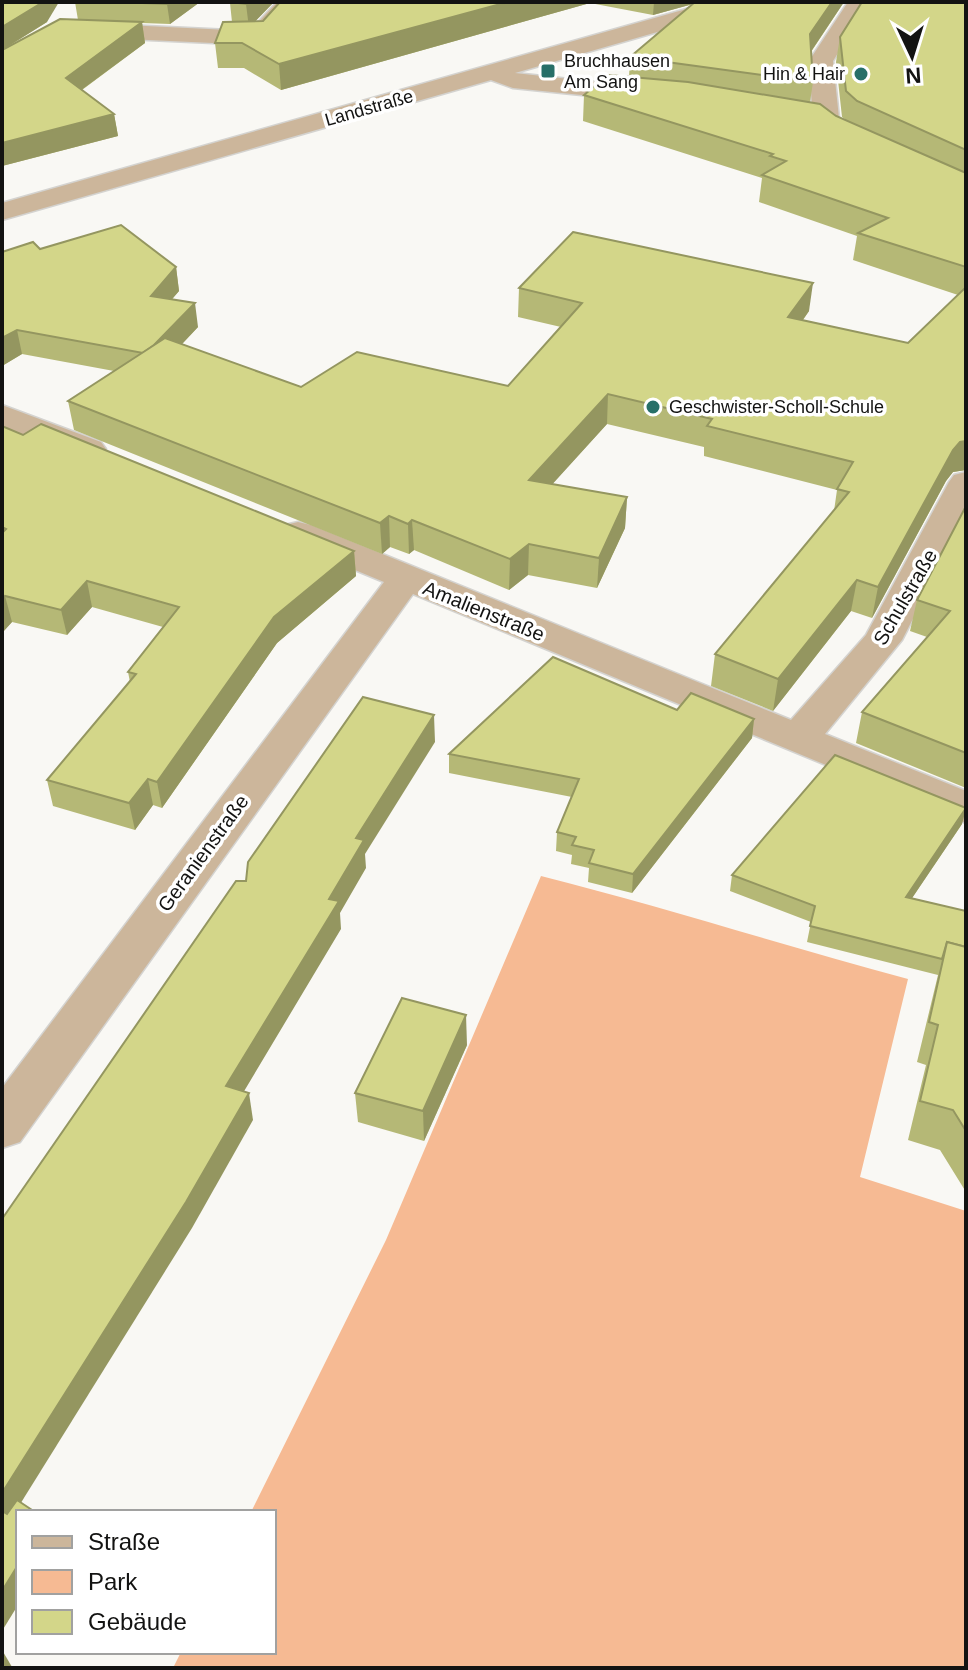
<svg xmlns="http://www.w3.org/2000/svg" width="968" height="1670" viewBox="0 0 968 1670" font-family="Helvetica,sans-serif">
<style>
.green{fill:#f6ba93}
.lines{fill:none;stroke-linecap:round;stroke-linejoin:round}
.minor-casing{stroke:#d4d3d0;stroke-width:3}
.minor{fill:#ccb69b;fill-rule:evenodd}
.wall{fill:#b5b876}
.shaded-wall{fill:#949660}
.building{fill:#d3d689;stroke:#949660;stroke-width:2}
.poi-dot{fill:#276f68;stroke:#fff;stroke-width:3}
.labels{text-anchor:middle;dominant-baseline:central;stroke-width:7;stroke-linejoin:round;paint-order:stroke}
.far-poi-label{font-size:18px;fill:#131312;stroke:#fff;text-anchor:start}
.far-street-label{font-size:18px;fill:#131312;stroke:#fff}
.street-label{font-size:20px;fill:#131312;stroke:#fff}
</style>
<rect width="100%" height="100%" fill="#f9f8f4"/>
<!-- green -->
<path class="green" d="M541,876C664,907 785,946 908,979L860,1177L966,1211V1668H173L181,1652H274V1512H251L386,1240Z"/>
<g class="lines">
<defs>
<g id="minor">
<polygon points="277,2 300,2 264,43 256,45 84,37 72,30 84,23 250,31"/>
<polygon points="711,2 747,2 744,7 515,73 650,88 659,90 662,95 659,100 650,102 513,88 491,80 2,220 2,203"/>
<polygon points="848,2 870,2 833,61 839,118 851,129 966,181 966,199 833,139 813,121 809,61"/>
<polygon points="2,405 101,442 106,449 101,456 89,459 2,427"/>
<polygon points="966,472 966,516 902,640 825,734 966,791 966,823 413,594 20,1142 2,1148 2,1088 384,582 285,541 280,533 285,525 298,522 311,525 791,720 866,635 949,482 954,475"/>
</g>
</defs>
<!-- minor casing -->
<use href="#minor" class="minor-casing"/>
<!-- minor -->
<use href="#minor" class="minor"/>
</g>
<!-- wall -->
<g class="wall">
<polygon points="2,2 47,22 9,46 78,20 75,2 200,2 170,24 142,23 145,43 82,90 114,114 118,136 2,166"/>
<polygon points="274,2 255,21 263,21 280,2 844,2 811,52 813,82 810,102 846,120 842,117 836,62 840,37 966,2 966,470 953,472 946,481 872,618 851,611 773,711 711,686 715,654 834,511 837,490 704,456 704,447 607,424 552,484 627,497 625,528 597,588 528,575 509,590 414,550 409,554 390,547 382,554 74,430 68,401 114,371 22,354 2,366 40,249 176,267 179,291 172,299 198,327 182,344 301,387 508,386 561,327 518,317 519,288 809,311 803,320 908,343 958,295 853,260 857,236 759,202 762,178 583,121 584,95 629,77 630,57 693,4 653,15 590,3 281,90 244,68 218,68 215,43 232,22 230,3"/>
<polygon points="2,426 23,435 354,551 356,576 277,643 162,808 153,805 135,830 53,806 47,780 130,682 128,672 163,627 92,607 67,635 12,622 2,633"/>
<polygon points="966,506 966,788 856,743 862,712 927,637 910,631 917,600"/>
<polygon points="677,710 754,719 752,738 632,893 588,882 589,868 571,864 572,855 556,851 557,832 572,797 449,773 449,754"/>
<polygon points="962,824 912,898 966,911 966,1192 940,1150 908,1140 926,1065 917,1062 938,975 807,942 811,922 730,891 732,875"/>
<polygon points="467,1045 424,1141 358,1122 355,1093"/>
</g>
<!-- shaded-wall -->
<g class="shaded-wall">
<polygon points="43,2 59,2 47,22 2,50 2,27"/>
<polygon points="170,2 200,2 170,24 167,4"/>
<polygon points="248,2 274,2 249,28 246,4"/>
<polygon points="508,2 590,2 590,3 281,90 279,64"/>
<polygon points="654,2 700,2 653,15"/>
<polygon points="832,2 844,2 806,59 810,34"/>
<polygon points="142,22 145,43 69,99 66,78"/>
<polygon points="114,114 118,136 2,166 2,143"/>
<polygon points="176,267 179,291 155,319 151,296"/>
<polygon points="813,283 809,311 784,346 788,317"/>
<polygon points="195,303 198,327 150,378 146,353"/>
<polygon points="17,330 22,354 2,366 2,338"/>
<polygon points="608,394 607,424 529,510 529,480"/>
<polygon points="966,441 966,470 953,472 946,481 872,618 878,587 953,450 960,442"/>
<polygon points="627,497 625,528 597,588 599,558"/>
<polygon points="389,516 390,547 382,554 380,523"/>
<polygon points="412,520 414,550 409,554 408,524"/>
<polygon points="529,544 528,575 509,590 510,559"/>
<polygon points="354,551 356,576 277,643 162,808 157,782 274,617"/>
<polygon points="857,580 851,611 773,711 778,679"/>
<polygon points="87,581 92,607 67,635 61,610"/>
<polygon points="5,596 12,622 2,633 2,600"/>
<polygon points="434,715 435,742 365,854 366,868 340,913 341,929 231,1113 226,1086 329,899 356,838"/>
<polygon points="754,719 752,738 632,893 633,874"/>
<polygon points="148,779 153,805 135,830 129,803"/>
<polygon points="966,809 962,824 902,913 906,897"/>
<polygon points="466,1015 467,1045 424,1141 423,1111"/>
<polygon points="249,1093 253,1120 192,1228 4,1530 2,1527 2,1493"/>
<polygon points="18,1565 18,1605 2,1631 2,1591"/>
<polygon points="2,1650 12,1667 11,1668 2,1668"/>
</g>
<!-- building -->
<g class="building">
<polygon points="2,2 43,2 2,27"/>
<polygon points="116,2 170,2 167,4"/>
<polygon points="230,2 248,2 246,4"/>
<polygon points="280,2 508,2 279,64 242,43 215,43 223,22 263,21"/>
<polygon points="695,2 832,2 810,34 813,82 630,57"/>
<polygon points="862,2 966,2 966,150 857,101 846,91 840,37"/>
<polygon points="60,19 142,22 66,78 114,114 2,143 2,50"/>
<polygon points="608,75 688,82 820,104 836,116 966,173 966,267 858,233 888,218 762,175 786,161 770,156 773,154 584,95"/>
<polygon points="121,225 176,267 151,296 195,303 154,345 143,353 17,330 2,338 2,252 33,242 40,249"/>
<polygon points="573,232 813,283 788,317 908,343 966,287 966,441 960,442 953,450 878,587 857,580 778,679 715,654 849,492 837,489 853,462 707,426 712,419 608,394 529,480 627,497 599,558 529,544 510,559 412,520 408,524 389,516 380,523 68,401 165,338 301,387 357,352 508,386 582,303 519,288"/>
<polygon points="41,424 354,551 274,617 157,782 148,779 129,803 47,780 136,674 128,672 179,607 87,581 61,610 5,596 2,600 2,533 6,529 2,527 2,426 23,435"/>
<polygon points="966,506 966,753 862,712 950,611 917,600"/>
<polygon points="553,657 677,710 691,693 754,719 633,874 589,863 594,850 572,845 576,837 557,832 579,779 449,754"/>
<polygon points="363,697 434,715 356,838 364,840 329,899 339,901 226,1086 249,1093 186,1202 2,1493 2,1219 236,881 246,881 248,862"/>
<polygon points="835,755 966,808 906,897 966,911 966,947 947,942 942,959 810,926 815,906 732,875"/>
<polygon points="947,942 966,947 966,1131 953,1110 920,1101 938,1025 929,1022"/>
<polygon points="402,998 466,1015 423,1111 355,1093"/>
<polygon points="17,1500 35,1512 18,1512 18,1565 2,1591 2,1511 7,1514"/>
</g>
<!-- markers -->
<g class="poi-dot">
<rect x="540" y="63" width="16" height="16" rx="4"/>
<circle cx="861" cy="74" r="8"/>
<circle cx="653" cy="407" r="8"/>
</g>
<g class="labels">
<!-- far-poi labels -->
<g class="far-poi-label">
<text x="564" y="61">Bruchhausen<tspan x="564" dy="21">Am Sang</tspan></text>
<text x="845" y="74" text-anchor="end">Hin &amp; Hair</text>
<text x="669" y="407">Geschwister-Scholl-Schule</text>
</g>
<!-- far-street labels -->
<g class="far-street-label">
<text transform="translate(369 108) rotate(-16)">Landstraße</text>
</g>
<!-- street labels -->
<g class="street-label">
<text transform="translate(905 597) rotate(-60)">Schulstraße</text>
<text transform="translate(484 611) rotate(22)">Amalienstraße</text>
<text transform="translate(203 853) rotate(-54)">Geranienstraße</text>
</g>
</g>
<!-- border -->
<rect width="968" height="1670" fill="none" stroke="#131312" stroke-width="8"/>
<!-- legend -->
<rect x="16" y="1510" width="260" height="144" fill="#ffffff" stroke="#a1a1a0" stroke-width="2"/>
<rect x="32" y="1536" width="40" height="12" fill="#ccb69b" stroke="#a1a1a0" stroke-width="2"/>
<text x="88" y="1550" font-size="24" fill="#131312">Straße</text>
<rect x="32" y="1570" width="40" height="24" fill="#f6ba93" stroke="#a1a1a0" stroke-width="2"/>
<text x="88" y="1590" font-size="24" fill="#131312">Park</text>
<rect x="32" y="1610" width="40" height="24" fill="#d3d689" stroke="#a1a1a0" stroke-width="2"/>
<text x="88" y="1630" font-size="24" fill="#131312">Gebäude</text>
<!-- north arrow -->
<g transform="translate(912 56) rotate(176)" stroke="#ffffff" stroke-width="6" paint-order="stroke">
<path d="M0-6L14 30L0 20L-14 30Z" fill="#131312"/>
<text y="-12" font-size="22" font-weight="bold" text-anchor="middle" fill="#131312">N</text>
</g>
</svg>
